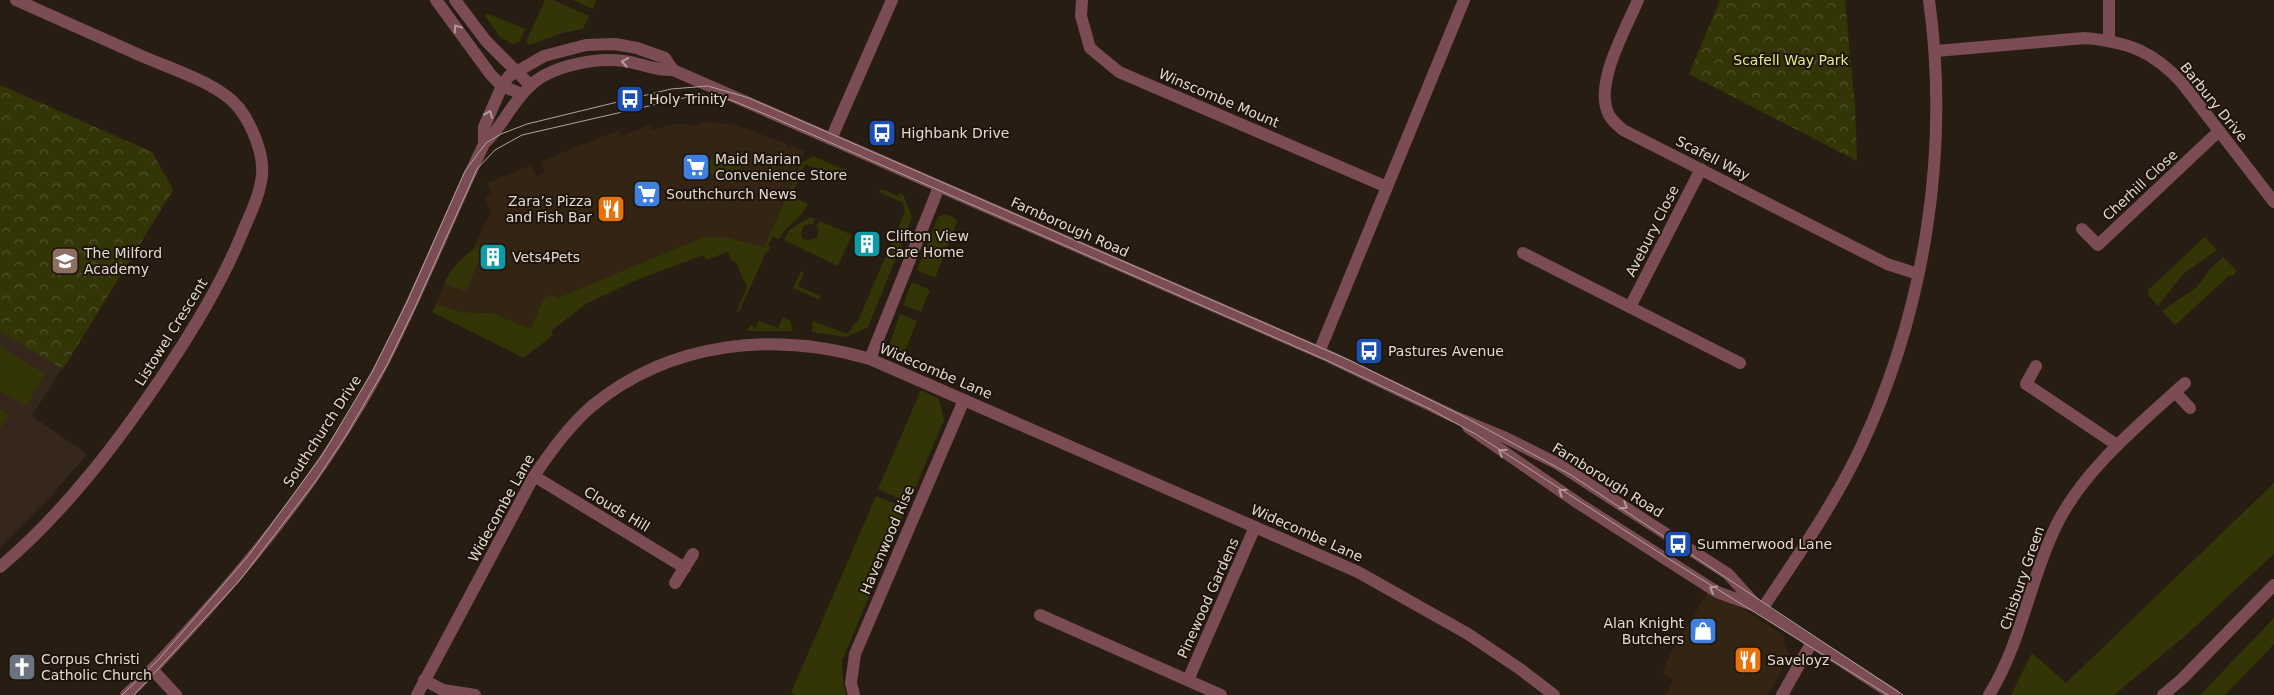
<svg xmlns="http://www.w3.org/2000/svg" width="2274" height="695" viewBox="0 0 2274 695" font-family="'DejaVu Sans',sans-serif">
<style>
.built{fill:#332414}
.education{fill:#36271c}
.grass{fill:#333507}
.park{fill:url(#park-crowns)}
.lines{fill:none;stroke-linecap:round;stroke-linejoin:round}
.minor{stroke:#7c4c55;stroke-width:12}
.tertiary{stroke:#7c4c55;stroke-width:12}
.tram{stroke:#ada49c;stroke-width:1}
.oneway{stroke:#b49a9a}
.labels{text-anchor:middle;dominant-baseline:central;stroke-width:4;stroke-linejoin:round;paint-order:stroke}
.park-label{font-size:14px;fill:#e2ea8d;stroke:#1e1409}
.street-label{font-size:14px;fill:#e1d9d2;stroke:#1e1409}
.poi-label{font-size:14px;fill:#e1d9d2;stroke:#1e1409;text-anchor:start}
</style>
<defs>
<pattern id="park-crowns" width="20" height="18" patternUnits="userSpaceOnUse" patternTransform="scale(1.25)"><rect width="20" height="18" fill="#333507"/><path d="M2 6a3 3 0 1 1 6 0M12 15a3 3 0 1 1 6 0" fill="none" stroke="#50522a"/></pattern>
</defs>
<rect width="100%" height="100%" fill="#281d12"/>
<!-- built -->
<g class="built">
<polygon points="701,121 737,125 787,144 787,148 791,145 805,151 764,247 729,238 558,298 551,295 531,329 492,313 460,312 436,304 451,270 470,254 491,211 484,197 491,194 487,183 531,165 536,176 545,173 541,161 619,130 622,136 649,125 652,130 674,124 700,125"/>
<polygon points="1711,588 1783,635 1788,653 1781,672 1768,695 1666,695 1673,679 1662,673 1673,648"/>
</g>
<!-- education -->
<polygon class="education" points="0,85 152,152 173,190 32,416 87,454 52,495 0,547"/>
<!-- grass -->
<g class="grass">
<polygon points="545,0 553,0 589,16 583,29 562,33 530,45 526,42"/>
<polygon points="573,0 596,0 593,9"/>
<polygon points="486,13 525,29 520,41 513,44 500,37 485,16"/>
<path d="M813,156L847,171L844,177L841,176L840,179L805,164L791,196L808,204C801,219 787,224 779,239L772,236L768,246L770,247L768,253L766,252L739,312L737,311L747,287L735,261H732L728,252L706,260L703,255L634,281L586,304L551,331L553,335L524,358L432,312L436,304L460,312L492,313L531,329L544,298L551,295L558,298L704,237L729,238L764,247L801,163Z"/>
<polygon points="702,159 741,164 733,184 708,173"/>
<polygon points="881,189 898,196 899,193 903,194 912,218 868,327 846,337 812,332 813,321 848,334 855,323 857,323 905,212 903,203 879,192"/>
<polygon points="945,214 954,218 957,222 935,278 917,270 938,217"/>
<polygon points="810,217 815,219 813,224 804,225 801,232 802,238 808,241 817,237 819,230 816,226 820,221 852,235 838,266 784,240 789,230"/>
<polygon points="2205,237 2217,250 2183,274 2158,306 2148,295 2148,290"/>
<path d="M487,241L466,291L444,284C452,266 469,250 487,241Z"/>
<polygon points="2223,257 2237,271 2232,276 2230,275 2175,325 2162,311 2197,287 2211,268"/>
<polygon points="801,271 804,272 798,286 822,297 818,299 793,288"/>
<polygon points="912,282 930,290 921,312 903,305"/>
<polygon points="900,314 917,321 902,359 893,354 889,346"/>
<polygon points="783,317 790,321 793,331 747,331 750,325 756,328 759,321 778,328"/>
<polygon points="0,346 45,374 26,406 0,391"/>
<polygon points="921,390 939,399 944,420 909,503 878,489"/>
<polygon points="0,409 9,415 0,430"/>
<polygon points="2274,483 2274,554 2185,636 2114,695 2011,695 2032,653 2066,683"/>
<polygon points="876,496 906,508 842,661 843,681 846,695 796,695 791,693"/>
<polygon points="2274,618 2274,644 2225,695 2200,695"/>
</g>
<!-- park -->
<g class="park">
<polygon points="1720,0 1845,0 1855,107 1857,161 1689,74"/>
<polygon points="0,85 152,152 173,190 63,369 0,331"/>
</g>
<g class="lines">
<!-- minor -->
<g class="minor">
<polyline points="1082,0 1081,16 1090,48 1119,72 1387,187"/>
<path d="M1638,0C1626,29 1593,85 1609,115C1612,121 1618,125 1623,130L1887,264L1918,274"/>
<polyline points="2109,40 2109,0"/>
<path d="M1936,51L2085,38C2128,42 2153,51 2182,83L2274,202"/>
<polyline points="831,139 892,0"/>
<polyline points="2082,229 2098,245 2219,131"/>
<polyline points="1523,253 1740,363"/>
<polyline points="1630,307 1701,169"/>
<polyline points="1319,352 1464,0"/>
<polyline points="870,359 939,187"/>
<polyline points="2036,366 2026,384 2117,445"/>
<polyline points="2175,392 2190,408"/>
<polyline points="534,476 685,568"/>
<path d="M0,567C65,512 118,442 165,372C194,328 221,284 241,236C249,216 260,196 262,175C264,154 252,125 239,108C220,84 172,69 144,57C102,38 59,19 16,0"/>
<polyline points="675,583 693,554"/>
<path d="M1762,609C1797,557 1834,504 1861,447C1925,310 1950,150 1929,0"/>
<polyline points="1040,615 1221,695"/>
<polyline points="153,670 176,695"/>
<polyline points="424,680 443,690 475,695"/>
<polyline points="1188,680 1255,527"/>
<path d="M417,695L534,476C551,451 569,426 592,406C671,341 775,331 870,359L1358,572L1468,634L1520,669L1554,695"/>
<polyline points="854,695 851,683 855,654 964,400"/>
<polyline points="1782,695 1812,642"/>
<path d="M1989,695C2022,642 2029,581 2056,526C2083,470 2140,424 2185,383"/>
</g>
<!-- tertiary -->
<g class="tertiary">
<polyline points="436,0 491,75 502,86 522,94"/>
<polyline points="455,0 486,41 530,85"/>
<polyline points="484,144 484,127 502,86 509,76 544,56 586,45 615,44 637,48 665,58 673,70"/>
<polyline points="1468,427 1578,503 1717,592 1756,606"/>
<path d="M126,695C147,676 165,656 184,635C263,549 336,456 389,351C423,283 451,213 484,144C502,127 511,104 529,87C549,66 596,57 624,61C641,63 655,71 673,70L1328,356L1453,416L1506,438L1558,464L1728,574L1758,607L1894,695"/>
<polyline points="2163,695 2182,679 2274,585"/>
</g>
<!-- tram -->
<g class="tram">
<polyline points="122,695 159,659 249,555 323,454 372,372 407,302 465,171 486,143 501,134 527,124 671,89 708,86 749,98 1349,360 1459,414 1571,475 1903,695"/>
<polyline points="134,695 240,580 315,482 345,437 387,365 416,305 477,169 495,150 522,135 701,94 731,100 772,117 1326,360 1430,409 1477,435 1680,566 1888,695"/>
</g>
</g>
<!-- one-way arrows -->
<defs><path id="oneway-chevron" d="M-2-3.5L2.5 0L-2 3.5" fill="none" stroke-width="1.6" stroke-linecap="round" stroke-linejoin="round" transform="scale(1.25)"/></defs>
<g class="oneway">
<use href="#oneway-chevron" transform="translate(457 28) rotate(-124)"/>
<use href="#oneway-chevron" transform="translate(625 62) rotate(-170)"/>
<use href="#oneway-chevron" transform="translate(489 114) rotate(-68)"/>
<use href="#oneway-chevron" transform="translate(1502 452) rotate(-146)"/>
<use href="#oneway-chevron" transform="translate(1562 492) rotate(-146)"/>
<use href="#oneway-chevron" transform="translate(1624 506) rotate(33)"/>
<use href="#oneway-chevron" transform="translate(1713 589) rotate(-150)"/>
</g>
<!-- icons -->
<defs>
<symbol id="bus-square" viewBox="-11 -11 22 22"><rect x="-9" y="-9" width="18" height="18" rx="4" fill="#1a4fb4" stroke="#1e1409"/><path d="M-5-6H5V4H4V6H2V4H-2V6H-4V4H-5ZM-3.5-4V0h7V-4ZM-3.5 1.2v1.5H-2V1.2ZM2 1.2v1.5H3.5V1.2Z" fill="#fff"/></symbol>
<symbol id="supermarket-square" viewBox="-11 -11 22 22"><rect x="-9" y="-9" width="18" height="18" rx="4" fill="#3f7fe0" stroke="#1e1409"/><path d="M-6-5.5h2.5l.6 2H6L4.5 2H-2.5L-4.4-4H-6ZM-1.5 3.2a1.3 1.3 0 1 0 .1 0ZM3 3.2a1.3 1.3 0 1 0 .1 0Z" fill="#fff"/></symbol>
<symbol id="restaurant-square" viewBox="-11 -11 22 22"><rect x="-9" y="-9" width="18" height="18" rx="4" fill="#e8710a" stroke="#1e1409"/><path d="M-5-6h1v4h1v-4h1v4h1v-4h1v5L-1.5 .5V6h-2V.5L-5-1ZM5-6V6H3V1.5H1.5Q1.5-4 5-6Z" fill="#fff"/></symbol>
<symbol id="building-square" viewBox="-11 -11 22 22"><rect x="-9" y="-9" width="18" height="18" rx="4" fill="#0f9aa8" stroke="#1e1409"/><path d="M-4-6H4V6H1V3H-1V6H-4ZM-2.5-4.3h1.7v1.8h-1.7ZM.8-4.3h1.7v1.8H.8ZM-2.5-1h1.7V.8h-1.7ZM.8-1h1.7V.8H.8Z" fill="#fff"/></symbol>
<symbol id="school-square" viewBox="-11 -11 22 22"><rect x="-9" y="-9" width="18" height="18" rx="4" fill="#8d6e63" stroke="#1e1409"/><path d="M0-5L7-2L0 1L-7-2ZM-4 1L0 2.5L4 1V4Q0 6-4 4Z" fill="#fff"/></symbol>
<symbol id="shop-square" viewBox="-11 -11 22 22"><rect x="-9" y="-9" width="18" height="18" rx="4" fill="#3f7fe0" stroke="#1e1409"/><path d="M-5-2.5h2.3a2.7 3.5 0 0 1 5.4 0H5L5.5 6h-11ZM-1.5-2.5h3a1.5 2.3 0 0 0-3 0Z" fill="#fff"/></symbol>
<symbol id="church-square" viewBox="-11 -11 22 22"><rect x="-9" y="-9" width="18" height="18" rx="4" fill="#6b7280" stroke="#1e1409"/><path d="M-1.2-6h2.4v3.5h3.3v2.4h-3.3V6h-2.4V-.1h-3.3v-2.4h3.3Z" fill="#fff"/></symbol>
</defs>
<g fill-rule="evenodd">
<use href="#bus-square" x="614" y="83" width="32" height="32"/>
<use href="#bus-square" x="866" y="117" width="32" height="32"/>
<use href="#supermarket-square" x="680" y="151" width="32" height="32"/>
<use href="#supermarket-square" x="631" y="178" width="32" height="32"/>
<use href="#restaurant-square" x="595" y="193" width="32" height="32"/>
<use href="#building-square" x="851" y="228" width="32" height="32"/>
<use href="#building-square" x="477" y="241" width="32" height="32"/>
<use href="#school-square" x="49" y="245" width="32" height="32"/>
<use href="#bus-square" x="1353" y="335" width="32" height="32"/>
<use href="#bus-square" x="1662" y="528" width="32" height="32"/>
<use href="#shop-square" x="1687" y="615" width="32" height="32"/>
<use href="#restaurant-square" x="1732" y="644" width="32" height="32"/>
<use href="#church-square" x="6" y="651" width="32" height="32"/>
</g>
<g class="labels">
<!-- park labels -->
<g class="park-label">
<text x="1791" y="60">Scafell Way Park</text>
</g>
<!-- street labels -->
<g class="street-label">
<text transform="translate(1219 98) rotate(23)">Winscombe Mount</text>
<text transform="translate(2214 102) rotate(51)">Barbury Drive</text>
<text transform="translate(1713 158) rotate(27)">Scafell Way</text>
<text transform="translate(2140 185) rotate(-43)">Cherhill Close</text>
<text transform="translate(1070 227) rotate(24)">Farnborough Road</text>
<text transform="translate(1652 231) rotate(-63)">Avebury Close</text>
<text transform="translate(171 332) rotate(-58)">Listowel Crescent</text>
<text transform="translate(936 371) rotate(23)">Widecombe Lane</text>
<text transform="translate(322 431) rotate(-57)">Southchurch Drive</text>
<text transform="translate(1608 480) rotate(32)">Farnborough Road</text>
<text transform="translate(501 508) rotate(-61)">Widecombe Lane</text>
<text transform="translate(617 509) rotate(31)">Clouds Hill</text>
<text transform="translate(1307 533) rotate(24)">Widecombe Lane</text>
<text transform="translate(887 540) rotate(-67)">Havenwood Rise</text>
<text transform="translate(2022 578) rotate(-71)">Chisbury Green</text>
<text transform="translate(1208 598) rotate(-66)">Pinewood Gardens</text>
</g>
<!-- poi labels -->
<g class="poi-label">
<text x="649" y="99">Holy Trinity</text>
<text x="901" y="133">Highbank Drive</text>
<text x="715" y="159">Maid Marian<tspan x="715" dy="16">Convenience Store</tspan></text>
<text x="666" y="194">Southchurch News</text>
<text x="592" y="201" text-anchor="end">Zara’s Pizza<tspan x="592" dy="16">and Fish Bar</tspan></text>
<text x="886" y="236">Clifton View<tspan x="886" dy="16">Care Home</tspan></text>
<text x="84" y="253">The Milford<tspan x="84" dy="16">Academy</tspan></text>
<text x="512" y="257">Vets4Pets</text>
<text x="1388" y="351">Pastures Avenue</text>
<text x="1697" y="544">Summerwood Lane</text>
<text x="1684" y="623" text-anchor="end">Alan Knight<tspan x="1684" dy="16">Butchers</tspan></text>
<text x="41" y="659">Corpus Christi<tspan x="41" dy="16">Catholic Church</tspan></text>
<text x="1767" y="660">Saveloyz</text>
</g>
</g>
</svg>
